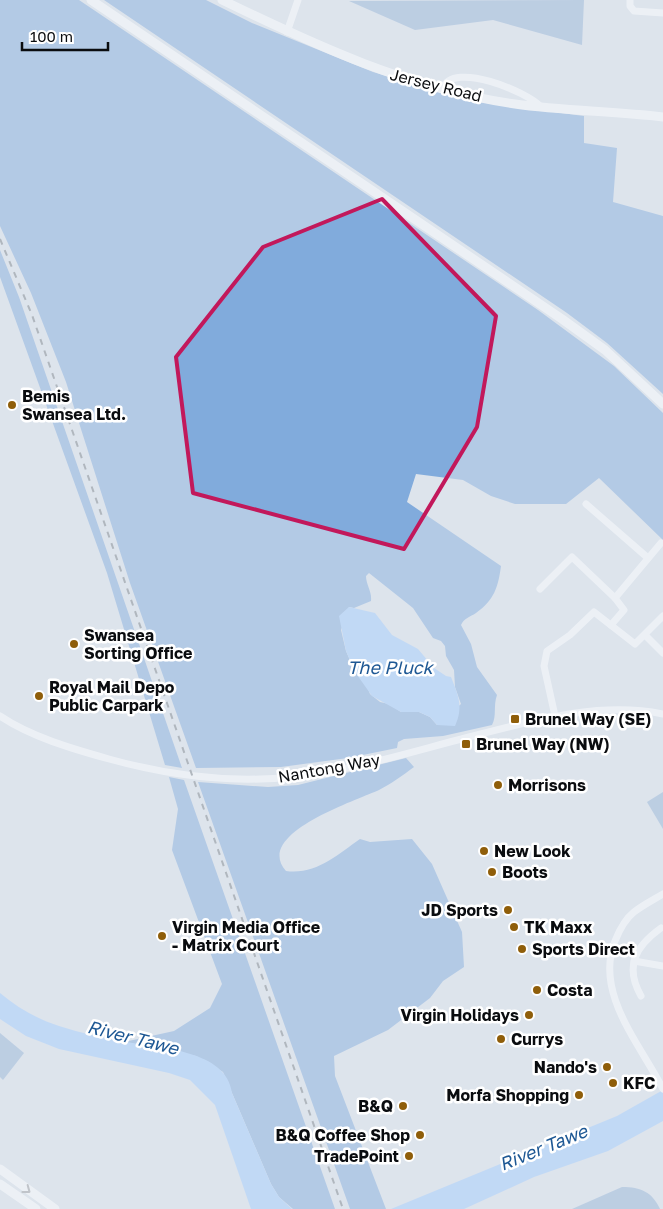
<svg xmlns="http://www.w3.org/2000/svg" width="663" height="1209" viewBox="0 0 663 1209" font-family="'Golos Text',sans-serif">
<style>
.green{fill:#95b3d6}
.forest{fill:#81abdc;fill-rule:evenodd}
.water{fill:#a1ccff}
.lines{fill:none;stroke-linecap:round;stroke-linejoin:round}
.minor{stroke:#fff;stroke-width:7}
.major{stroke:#fff;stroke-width:9}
.rail{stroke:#7b8085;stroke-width:2;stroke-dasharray:6 6;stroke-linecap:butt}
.oneway{stroke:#9d9e9f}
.marked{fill:none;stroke:#c2185b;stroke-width:4;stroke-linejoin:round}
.poi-dot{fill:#8f5e0a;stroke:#fff;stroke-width:2}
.labels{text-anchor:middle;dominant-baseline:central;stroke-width:5;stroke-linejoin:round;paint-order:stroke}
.street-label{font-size:16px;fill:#0a0c0f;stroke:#fff}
.poi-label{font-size:16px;font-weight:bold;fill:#0a0c0f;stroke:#fff;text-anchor:start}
.water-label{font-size:18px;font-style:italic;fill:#1e5894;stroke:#fff}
</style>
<rect width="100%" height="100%" fill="#dde4ec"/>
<!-- green -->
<g class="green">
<polygon points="584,0 582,45 493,20 415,30 349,1"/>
<polygon points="663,792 663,829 647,802"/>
<polygon points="0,1033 24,1053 3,1080 0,1077"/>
<path d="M622,1187C641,1187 652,1192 660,1209H572Z"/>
</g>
<!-- forest -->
<g class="forest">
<path d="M0,0H79L538,310L614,366L663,413V540L599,478L566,504H515L491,496L463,480L416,474L407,502L501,566C498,588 494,600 476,613C470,617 464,618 461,625L471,644L477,667L497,695C493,706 497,716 492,725L443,736L404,739L398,742L397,748L348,758L281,767L196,768L130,583L66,382L31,293L0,226ZM369,573L413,608L433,638L441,641L445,646L446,656L454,670L455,687L461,704L437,725L430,717L419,712H401L389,704L380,702L370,694L367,686L355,672L346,651L341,630L349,607L354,608L371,601C372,591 366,585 366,576Z"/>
<polygon points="104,0 206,0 252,23 373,72 471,101 584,116 584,143 617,148 613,202 663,216 663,394 607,343 567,313"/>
<polygon points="0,250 19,297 182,768 165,765 107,573 0,277"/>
<path d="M406,758L414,767C403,775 391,784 379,790C355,801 253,834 286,871C316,875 337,855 360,839L370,842L412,839L432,864L462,932L464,967L443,981L430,998L388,1030L334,1056L335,1076L386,1209H350L198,782L268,787L298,785Z"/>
<polygon points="169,777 184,780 335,1209 293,1209 279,1197 271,1184 223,1072 196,1056 124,1042 174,1031 210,1008 222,984 172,850 178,809"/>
</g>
<!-- water -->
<g class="water">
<path d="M349,607L375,613L392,635L418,649L434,668L446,676L451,677C458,695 464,707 455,726L437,725L430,717L419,712H401L372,696L355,672L346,651L339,616Z"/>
<path d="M0,993C18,1008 37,1019 59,1026C81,1033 104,1038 126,1042C159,1048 227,1050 232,1093L271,1184L279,1197L292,1209H251L215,1105L190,1080L169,1073L59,1049L26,1036L0,1019Z"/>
<polygon points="663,1090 663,1121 608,1151 534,1177 464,1209 391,1209 617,1116"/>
</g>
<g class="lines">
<!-- minor -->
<g class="minor">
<polyline points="630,0 630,6 634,11 663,13"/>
<polyline points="287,32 298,0"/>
<path d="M443,88C453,61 526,91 541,107"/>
<polyline points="586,504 648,558"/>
<polyline points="540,589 572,557 615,598"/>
<polyline points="611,625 624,610 615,598 661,543"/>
<polyline points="645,635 663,653"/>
<path d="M0,716C31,737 73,749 109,759C170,776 236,784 300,776C357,769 414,751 469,737C532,721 598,701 663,714"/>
<polyline points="555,716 544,666 547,651 570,635 594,612 635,644 663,616"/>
<path d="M663,894C653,900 643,905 634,912C625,919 619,931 615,941C594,993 640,1044 663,1089"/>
<polyline points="634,961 663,966"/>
<path d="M641,996C624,966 636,946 661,928"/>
</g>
<!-- major -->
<g class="major">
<polyline points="91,0 562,319 605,350 663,404"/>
<path d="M222,0C317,46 409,89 515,104C564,111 614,111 663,117"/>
<polyline points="0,1169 55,1209"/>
<polyline points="0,1184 36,1209"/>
</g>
<!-- rail -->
<polyline class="rail" points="0,239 32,315 343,1209"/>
</g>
<!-- one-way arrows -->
<defs><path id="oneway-chevron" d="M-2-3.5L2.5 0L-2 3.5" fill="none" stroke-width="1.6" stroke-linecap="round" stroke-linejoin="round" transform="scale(1.25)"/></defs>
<use class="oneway" href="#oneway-chevron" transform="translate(27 1190) rotate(37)"/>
<!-- marked area -->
<path d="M0 0H663V1209H0ZM382,199L496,316L477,427L404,549L193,493L176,357L263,247Z" fill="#dde4ec" fill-opacity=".55" fill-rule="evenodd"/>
<path class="marked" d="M382,199L496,316L477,427L404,549L193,493L176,357L263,247Z"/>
<!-- markers -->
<g class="poi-dot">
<circle cx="12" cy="405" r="5"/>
<circle cx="74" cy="644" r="5"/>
<circle cx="39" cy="696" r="5"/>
<rect x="510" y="714" width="10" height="10" rx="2.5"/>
<rect x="461" y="739" width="10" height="10" rx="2.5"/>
<circle cx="498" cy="785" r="5"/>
<circle cx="484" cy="851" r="5"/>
<circle cx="492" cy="872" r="5"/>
<circle cx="508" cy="910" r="5"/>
<circle cx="514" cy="927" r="5"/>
<circle cx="162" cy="936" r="5"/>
<circle cx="522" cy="949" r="5"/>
<circle cx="537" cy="990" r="5"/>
<circle cx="529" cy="1015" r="5"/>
<circle cx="501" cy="1039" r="5"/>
<circle cx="607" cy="1067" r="5"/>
<circle cx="613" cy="1083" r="5"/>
<circle cx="579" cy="1095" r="5"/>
<circle cx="403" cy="1106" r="5"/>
<circle cx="420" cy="1135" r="5"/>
<circle cx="409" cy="1156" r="5"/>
</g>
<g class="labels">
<!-- street labels -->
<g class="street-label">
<text transform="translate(436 85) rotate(14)">Jersey Road</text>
<text transform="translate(329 768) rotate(-10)">Nantong Way</text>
</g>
<!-- poi labels -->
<g class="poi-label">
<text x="22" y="396">Bemis<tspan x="22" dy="18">Swansea Ltd.</tspan></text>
<text x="84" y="635">Swansea<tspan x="84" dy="18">Sorting Office</tspan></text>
<text x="49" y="687">Royal Mail Depo<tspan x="49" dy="18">Public Carpark</tspan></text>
<text x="525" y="719">Brunel Way (SE)</text>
<text x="476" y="744">Brunel Way (NW)</text>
<text x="508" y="785">Morrisons</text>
<text x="494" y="851">New Look</text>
<text x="502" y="872">Boots</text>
<text x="498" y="910" text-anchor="end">JD Sports</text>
<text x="172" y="927">Virgin Media Office<tspan x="172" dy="18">- Matrix Court</tspan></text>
<text x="524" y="927">TK Maxx</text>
<text x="532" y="949">Sports Direct</text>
<text x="547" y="990">Costa</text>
<text x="519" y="1015" text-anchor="end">Virgin Holidays</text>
<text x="511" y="1039">Currys</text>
<text x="597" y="1067" text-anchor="end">Nando's</text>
<text x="623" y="1083">KFC</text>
<text x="569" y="1095" text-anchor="end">Morfa Shopping</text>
<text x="393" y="1106" text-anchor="end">B&amp;Q</text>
<text x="410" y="1135" text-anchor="end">B&amp;Q Coffee Shop</text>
<text x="399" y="1156" text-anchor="end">TradePoint</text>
</g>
<!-- water labels -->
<g class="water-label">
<text x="390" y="667">The Pluck</text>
<text transform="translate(133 1037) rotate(14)">River Tawe</text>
<text transform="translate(543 1147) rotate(-22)">River Tawe</text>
</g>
</g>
<!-- scale -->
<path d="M22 42v8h86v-8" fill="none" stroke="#0a0c0f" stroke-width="2.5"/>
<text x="30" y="42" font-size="15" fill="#0a0c0f" stroke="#ffffff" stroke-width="4" paint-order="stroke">100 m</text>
</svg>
